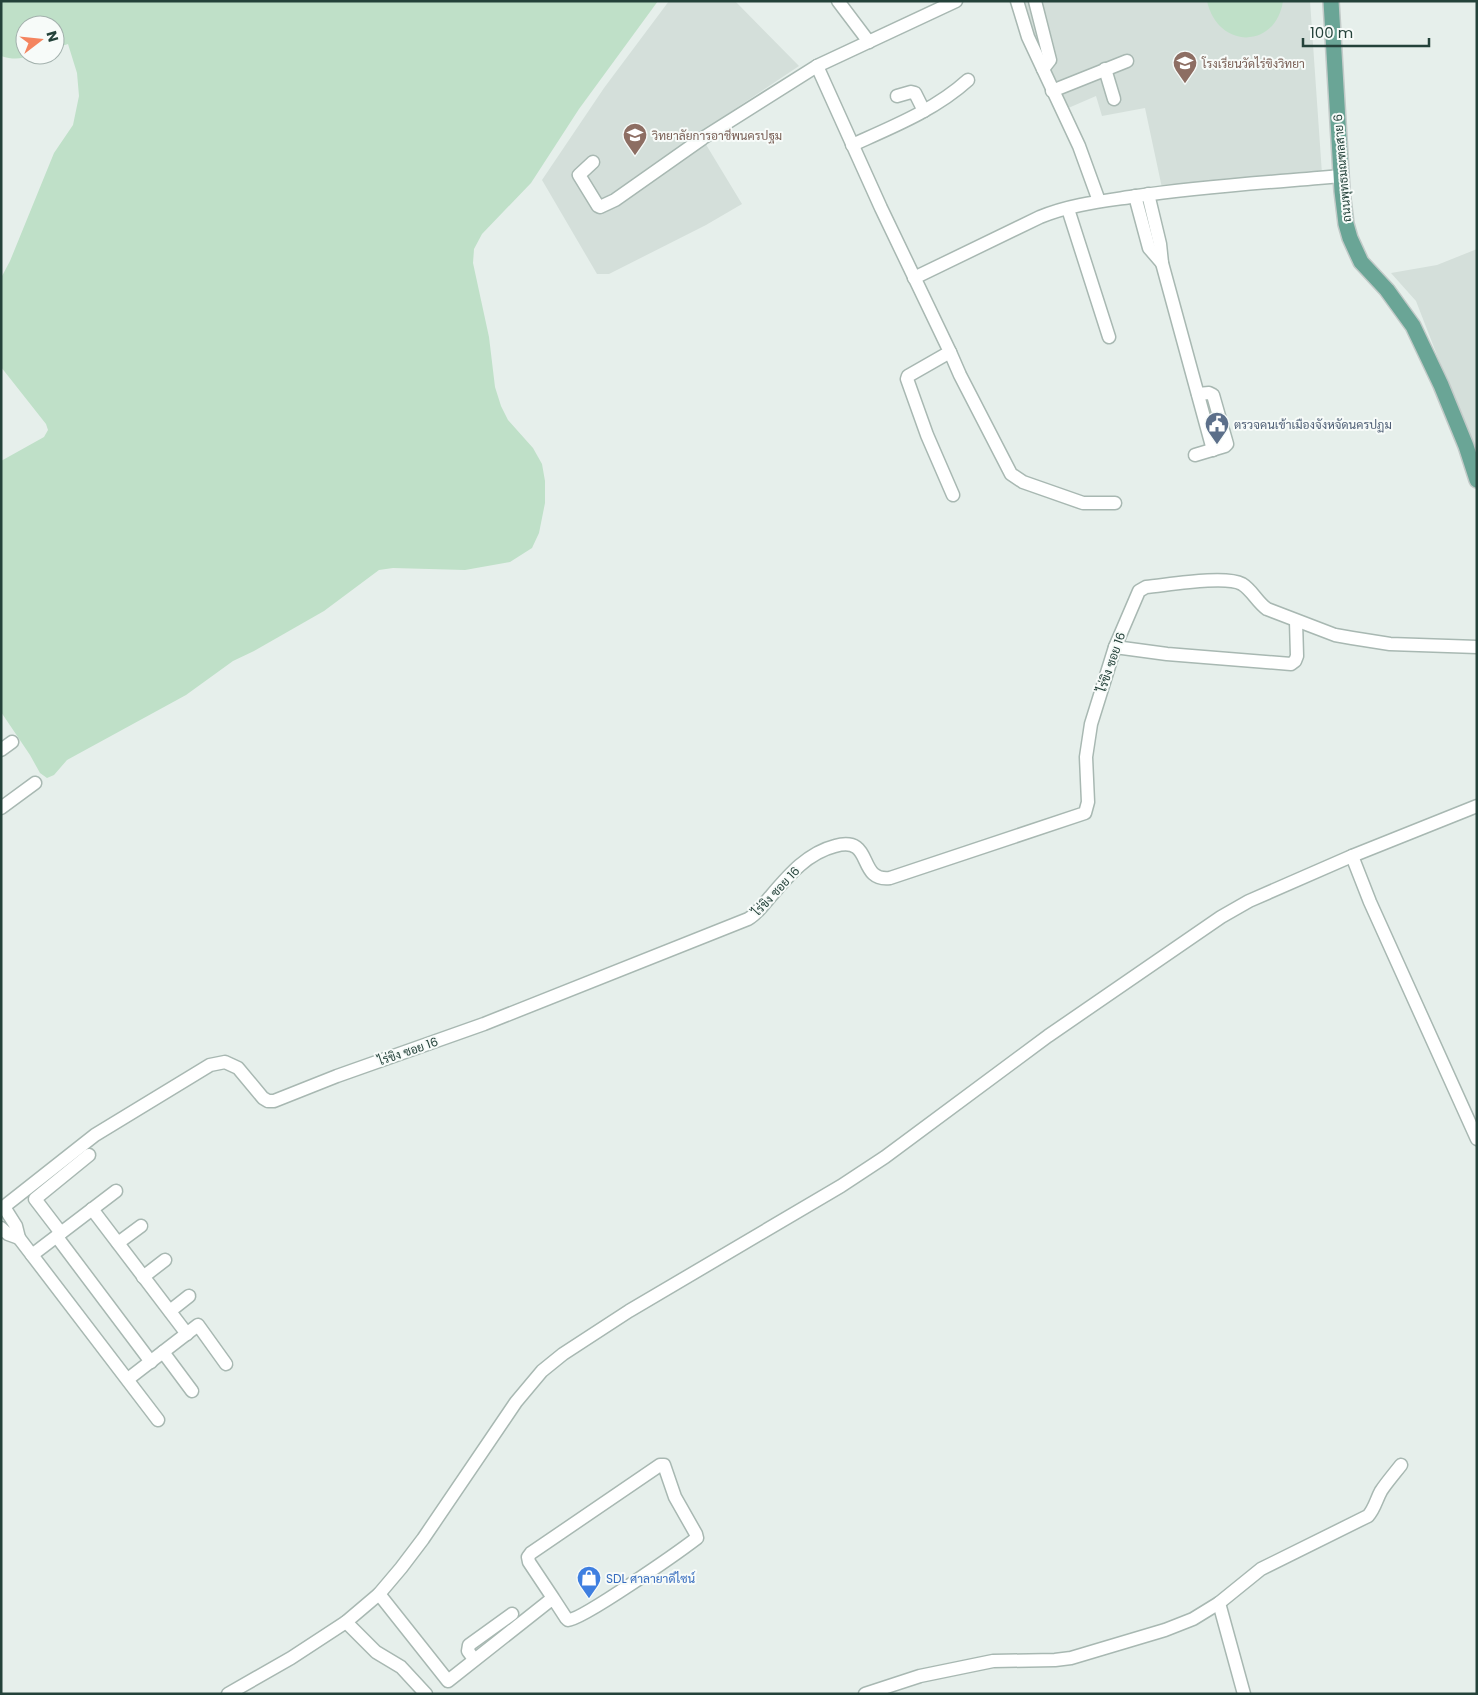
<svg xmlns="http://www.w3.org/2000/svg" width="1478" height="1695" viewBox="0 0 1478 1695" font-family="Poppins,Sarabun,sans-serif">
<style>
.built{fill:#d4dfda}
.green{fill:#bfe0c8}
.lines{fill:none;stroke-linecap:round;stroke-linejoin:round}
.minor-casing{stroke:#a8b8b2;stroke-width:15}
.major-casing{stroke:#c2cac8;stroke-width:18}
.minor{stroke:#fff;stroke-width:12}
.major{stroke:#6aa596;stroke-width:15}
.labels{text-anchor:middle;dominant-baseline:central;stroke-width:4;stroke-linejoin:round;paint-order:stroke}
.education-label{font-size:12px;fill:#785e54;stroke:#f7fbf9;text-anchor:start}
.street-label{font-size:12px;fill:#24423a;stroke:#f7fbf9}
.service-label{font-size:12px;fill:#4e5e75;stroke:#f7fbf9;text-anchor:start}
.shop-label{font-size:12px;fill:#366cbe;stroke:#f7fbf9;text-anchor:start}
</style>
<rect width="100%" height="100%" fill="#e6efeb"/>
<!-- built -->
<g class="built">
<polygon points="669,1 735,1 799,66 699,133 742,204 706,225 609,274 597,274 542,180 604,88"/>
<polygon points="1020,1 1310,1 1322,174 1162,188 1145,108 1102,116 1096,96 1066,109 1048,73"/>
<polygon points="1477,249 1477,458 1416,301 1391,273 1437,265"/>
</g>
<!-- green -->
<g class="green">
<path d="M1,1H658L579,109L531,183L482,234L474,249L473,263L489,337L495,387L501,406L508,420L533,448L542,464L545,481V503L539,533L532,548L510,562L465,570L393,568L379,570L324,611L254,651L233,661L186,695L67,760L54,775L47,778L40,773L30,755L1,712V461L44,437L48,430L46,424L1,367V278L10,261L54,153L73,125L79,96L77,73L68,44L55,48V25H25V55H33C21,59 14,60 1,56Z"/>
<path d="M1207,1H1283C1276,49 1218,50 1207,1Z"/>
</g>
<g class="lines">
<defs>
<g id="minor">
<polyline points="838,1 869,42"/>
<polyline points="1017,1 1028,37 1079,146 1099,201"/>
<polyline points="1035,1 1050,60 1043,69"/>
<polyline points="817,66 881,208 950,352 908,376 907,379 927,435 953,495"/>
<polyline points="1105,69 1114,99"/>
<polyline points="1052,91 1127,61"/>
<polyline points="897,96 911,92 915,93 924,111"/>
<path d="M852,145C892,127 935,110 968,80"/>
<polyline points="593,162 579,175 598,206 600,207 615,200 703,138 817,66 956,1"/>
<polyline points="1148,194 1160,244 1162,263 1213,450"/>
<polyline points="1135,196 1149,248 1162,263"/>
<polyline points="1068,209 1109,337"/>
<path d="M914,278L1040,217C1071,204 1104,201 1137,196C1204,186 1273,182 1342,176"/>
<polyline points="950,352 960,375 1011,474 1023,482 1083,503 1115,503"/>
<polyline points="1195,455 1225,446 1227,444 1213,395 1209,393 1198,394"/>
<polyline points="1115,647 1167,654 1291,664 1295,661 1297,656 1296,621"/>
<polyline points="1,750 12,742"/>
<polyline points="1,808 35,783"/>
<polyline points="1352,856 1370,902 1477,1139"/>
<path d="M1,1209L95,1135L210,1065L225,1062L238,1068L263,1098L268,1101H274L337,1076L484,1024L748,919C757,914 763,905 770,897C788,876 807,853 835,846C875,835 856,882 890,878L1085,813L1088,802L1086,757L1091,724L1115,647L1139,591L1146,587C1168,585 1225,575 1242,584C1252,590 1257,602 1267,609L1335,635L1352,638L1390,644L1477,647"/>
<polyline points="92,1209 187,1334"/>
<polyline points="1,1228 8,1234 19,1238 16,1226 4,1207"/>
<polyline points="61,1233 35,1199 89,1155"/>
<polyline points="57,1237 151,1362"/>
<polyline points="19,1238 158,1420"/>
<polyline points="118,1243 141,1226"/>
<polyline points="32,1255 116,1191"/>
<polyline points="143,1277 165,1260"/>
<polyline points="170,1311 189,1296"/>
<polyline points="163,1352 192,1391"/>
<polyline points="128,1379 198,1325 226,1364"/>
<path d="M379,1594L448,1681L553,1598L529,1562L528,1557L531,1553L660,1465H664L675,1497L696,1534L697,1538C680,1551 582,1620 568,1620L566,1618L553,1598"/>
<polyline points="1219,1603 1244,1694"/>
<polyline points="346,1622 376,1652 401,1667 426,1694"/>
<polyline points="474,1659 468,1651 469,1645 512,1614"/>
<polyline points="228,1694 291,1658 346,1622 379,1594 401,1568 423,1539 516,1402 542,1371 563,1354 629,1311 841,1186 885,1157 1048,1036 1221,917 1249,901 1352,856 1477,806"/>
<path d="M865,1694L920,1676L993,1661L1055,1660L1071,1658L1165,1630L1193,1619L1219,1603L1261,1569L1368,1516C1375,1508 1376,1500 1381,1491C1387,1482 1394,1474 1401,1465"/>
</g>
<polyline id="major" points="1331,1 1342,191 1346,224 1350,238 1361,262 1387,290 1413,326 1441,385 1466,446 1477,480"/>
</defs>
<!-- minor casing -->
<use href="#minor" class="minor-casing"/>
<!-- major casing -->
<use href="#major" class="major-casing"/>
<!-- minor -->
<use href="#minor" class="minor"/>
<!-- major -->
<use href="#major" class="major"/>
</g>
<!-- icons -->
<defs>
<symbol id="school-pin" viewBox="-11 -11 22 30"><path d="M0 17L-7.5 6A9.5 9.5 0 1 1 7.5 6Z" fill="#8d6e63" stroke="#f7fbf9"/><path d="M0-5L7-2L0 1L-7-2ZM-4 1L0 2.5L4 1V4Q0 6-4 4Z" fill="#fff"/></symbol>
<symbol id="university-pin" viewBox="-11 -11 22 30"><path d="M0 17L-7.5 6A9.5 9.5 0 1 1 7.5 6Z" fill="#8d6e63" stroke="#f7fbf9"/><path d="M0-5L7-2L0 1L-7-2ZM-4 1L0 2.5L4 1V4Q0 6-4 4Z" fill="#fff"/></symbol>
<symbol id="civic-pin" viewBox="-11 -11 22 30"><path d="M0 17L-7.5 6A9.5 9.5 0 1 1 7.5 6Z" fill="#5c6f8a" stroke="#f7fbf9"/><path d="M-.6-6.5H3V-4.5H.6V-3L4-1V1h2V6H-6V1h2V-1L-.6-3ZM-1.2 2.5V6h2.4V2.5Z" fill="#fff"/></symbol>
<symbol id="shop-pin" viewBox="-11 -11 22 30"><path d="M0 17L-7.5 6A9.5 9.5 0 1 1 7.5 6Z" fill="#3f7fe0" stroke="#f7fbf9"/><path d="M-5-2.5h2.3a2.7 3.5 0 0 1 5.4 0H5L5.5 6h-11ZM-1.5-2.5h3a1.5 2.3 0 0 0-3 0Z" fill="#fff"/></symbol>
</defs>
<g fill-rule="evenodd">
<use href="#school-pin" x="1171" y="49" width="28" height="38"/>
<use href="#university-pin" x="621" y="121" width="28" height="38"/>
<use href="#civic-pin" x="1203" y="410" width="28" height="38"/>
<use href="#shop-pin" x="575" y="1564" width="28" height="38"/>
</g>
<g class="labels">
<!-- education labels -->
<g class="education-label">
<text x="1202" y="63">โรงเรียนวัดไร่ขิงวิทยา</text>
<text x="652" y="135">วิทยาลัยการอาชีพนครปฐม</text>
</g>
<!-- street labels -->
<g class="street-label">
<text transform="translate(1342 168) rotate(-95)">ถนนพุทธมณฑลสาย 6</text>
<text transform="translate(1111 662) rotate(-71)">ไร่ขิง ซอย 16</text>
<text transform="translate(776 891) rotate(-47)">ไร่ขิง ซอย 16</text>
<text transform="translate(408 1051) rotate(-19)">ไร่ขิง ซอย 16</text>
</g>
<!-- service labels -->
<g class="service-label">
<text x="1234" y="424">ตรวจคนเข้าเมืองจังหจัดนครปฏม</text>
</g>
<!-- shop labels -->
<g class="shop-label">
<text x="606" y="1578">SDL ศาลายาดีไซน์</text>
</g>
</g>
<!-- border -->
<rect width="1478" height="1695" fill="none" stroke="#24423a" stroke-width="5"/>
<!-- north arrow -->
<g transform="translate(40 40) rotate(74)"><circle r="24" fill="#f7fbf9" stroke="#a3b1ad"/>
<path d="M0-4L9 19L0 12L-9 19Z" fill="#f4845f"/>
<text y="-8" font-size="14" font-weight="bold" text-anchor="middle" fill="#24423a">N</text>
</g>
<!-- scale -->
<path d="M1303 38v8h126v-8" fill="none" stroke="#24423a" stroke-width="2.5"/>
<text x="1310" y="38" font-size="15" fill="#24423a" stroke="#f7fbf9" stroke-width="4" paint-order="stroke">100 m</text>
</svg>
